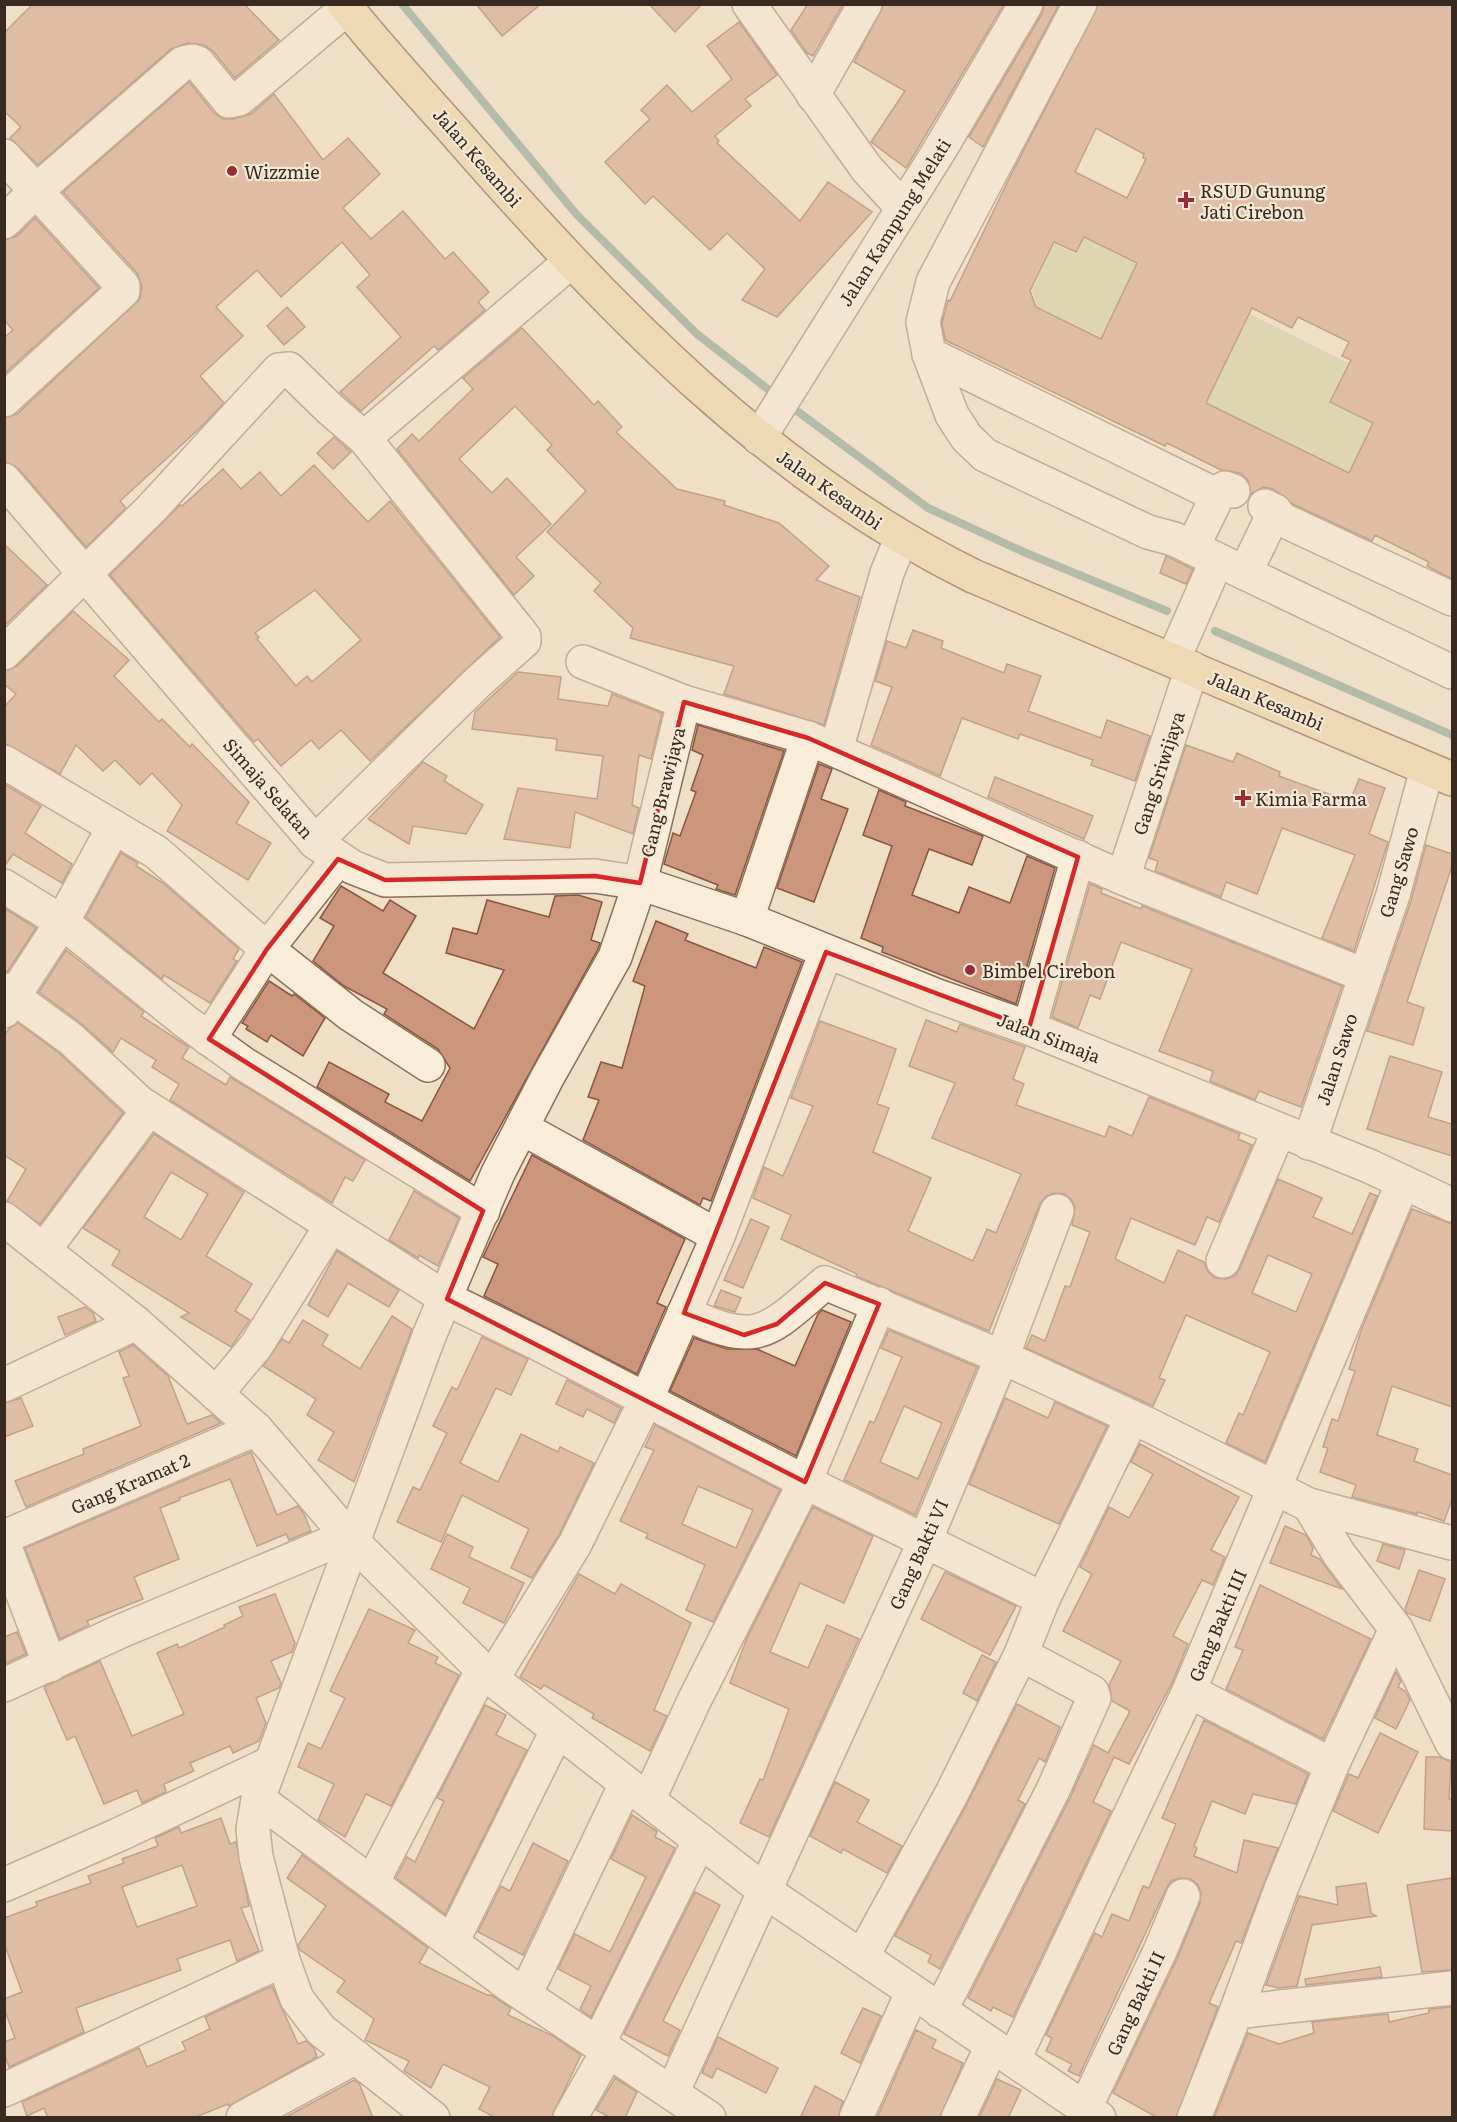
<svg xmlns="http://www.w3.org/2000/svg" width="1457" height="2122" viewBox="0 0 1457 2122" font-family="Literata,serif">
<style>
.green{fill:#cbcc99}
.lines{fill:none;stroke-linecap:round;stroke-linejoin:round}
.stream{stroke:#6e9085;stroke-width:8}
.building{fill:#cc967c;stroke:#885741;stroke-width:1.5;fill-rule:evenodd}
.minor-casing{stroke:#89705b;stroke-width:36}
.major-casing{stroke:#573f2f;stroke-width:36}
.minor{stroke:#f9edd9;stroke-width:33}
.major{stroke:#f0d09e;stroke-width:33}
.marked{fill:none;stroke:#d62828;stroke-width:4.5;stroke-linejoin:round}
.poi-dot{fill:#982c36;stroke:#f5e9d5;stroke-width:2}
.labels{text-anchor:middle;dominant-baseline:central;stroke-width:4.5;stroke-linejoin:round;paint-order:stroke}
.street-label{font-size:18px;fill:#392a1f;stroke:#f5e9d5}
.poi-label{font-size:18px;fill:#392a1f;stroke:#f5e9d5;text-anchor:start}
</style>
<rect width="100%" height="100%" fill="#eedfc6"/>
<!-- green -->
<g class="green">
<polygon points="1084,238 1143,267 1125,294 1122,293 1102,338 1037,306 1032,291 1055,243 1076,254"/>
<polygon points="1250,314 1349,363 1330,402 1373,423 1349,472 1207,403"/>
</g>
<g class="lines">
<!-- stream -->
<g class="stream">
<polyline points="402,4 577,215 697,334 778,397"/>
<polyline points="789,405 928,508 1026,553 1167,611"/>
<polyline points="1215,631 1452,735"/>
</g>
</g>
<!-- building -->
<g class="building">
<polygon points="33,4 244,4 279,40 235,78 213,51 204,45 188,43 171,49 38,165 10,138 21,127 4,111 4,33"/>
<polygon points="476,4 541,4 502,36"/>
<polygon points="649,4 702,4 675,32"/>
<polygon points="808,4 843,4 813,56 807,53 791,30"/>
<polygon points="884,4 1004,4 906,168 871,142 905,91 854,62"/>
<polygon points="1045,4 1059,4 983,147 969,137 1042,14"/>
<path d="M1099,4H1452V579L1427,566L1429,562L1375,535L1372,541L1293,504L1273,489L1263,487L1251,494L1248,480L1240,473L1221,470L1167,443L1165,446L945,340L942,323L948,300L950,301L1011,175ZM1096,128L1144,154L1143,158L1146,159L1127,198L1075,172ZM1084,237L1137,263L1101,339L1036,307L1030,291L1054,242L1076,252ZM1252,308L1292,328L1298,317L1349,342L1342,356L1351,360L1330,402L1373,423L1349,473L1206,403Z"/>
<polygon points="739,22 777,75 745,99 751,106 715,136 719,141 717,143 800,221 828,182 872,212 777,317 742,300 765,269 727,233 710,250 653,196 645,204 605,162 650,119 641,110 667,85 692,112 732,79 707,46"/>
<polygon points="189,82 214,113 223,119 233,119 251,114 274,94 323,160 348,138 380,174 343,208 371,239 403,211 445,259 453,252 489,292 478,302 485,310 438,350 434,346 361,411 340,392 401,337 357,287 370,275 342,242 281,297 257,270 216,307 243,336 200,376 224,403 200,428 120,501 126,508 86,547 18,468 4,462 4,418 17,414 140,299 142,286 137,273 63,192"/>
<polygon points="35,218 99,288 4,374 4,338 13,330 4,320 4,240 17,236"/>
<polygon points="287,307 305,327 284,345 267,326"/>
<polygon points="522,328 594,405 598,401 622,427 616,432 677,489 725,501 724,505 779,523 829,566 816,580 860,597 824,725 724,694 734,666 630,638 633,628 594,591 601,583 547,532 586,491 547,450 552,445 515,406 459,459 492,493 507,478 551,524 516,557 534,576 514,595 397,449 412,434 419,441 473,389 463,378"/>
<polygon points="334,437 351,452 333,469 317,453"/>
<path d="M314,465L368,522L390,501L500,637L370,761L341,730L319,749L311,740L281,766L258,739L254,742L110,575L180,505L182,506L223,469L241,489L260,472L281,496ZM315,590L361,640L312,682L307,676L296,686L257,639L259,637L255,633Z"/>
<polygon points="4,544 47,585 4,626"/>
<polygon points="1166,556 1193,569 1186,584 1160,573"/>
<polygon points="73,611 129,660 114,676 159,722 162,719 190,747 192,744 249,802 236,823 271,843 248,880 167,831 182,805 152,773 140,785 115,760 103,771 76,745 60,774 4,743 4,707 16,694 4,684 4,671 17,666"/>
<polygon points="913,630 943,641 941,648 1004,673 1007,664 1041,676 1028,711 1101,738 1107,720 1150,736 1135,781 1091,765 1093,760 1020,734 1018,739 962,718 940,776 871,745 892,687 875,681 887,641 906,648"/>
<polygon points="518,672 561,677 558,699 608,706 612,694 662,713 651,759 639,755 632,805 639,808 633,834 575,812 570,848 504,839 518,788 597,799 603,756 556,750 557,739 472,729 475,712"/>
<polygon points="698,725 784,751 735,895 716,889 718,885 664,864 673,833 680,836 696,792 691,790 703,755 692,750"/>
<polygon points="1186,745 1233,762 1237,753 1280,772 1279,776 1350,802 1359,779 1385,788 1369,834 1388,842 1354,951 1322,938 1355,855 1282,828 1257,894 1226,882 1221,897 1155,871 1158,861 1149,858"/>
<polygon points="423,762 447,776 444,781 483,805 466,834 413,826 409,844 368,819"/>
<polygon points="819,764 832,769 821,799 848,809 814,902 777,888"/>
<polygon points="995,777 1093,816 1084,839 988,797"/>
<polygon points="4,784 41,806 25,833 72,864 62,883 13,854 4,867"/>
<polygon points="879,790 906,802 905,806 983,836 972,865 929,849 912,895 959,913 969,887 1010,903 1027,856 1055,868 1016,1004 882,952 883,947 861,938 892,846 863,835"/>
<polygon points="1426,845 1452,854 1452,866 1407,1002 1424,1008 1413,1045 1367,1031 1411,901"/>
<polygon points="121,853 138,863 136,866 163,883 239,949 233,959 237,961 210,1003 164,975 162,979 86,917"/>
<polygon points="1090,884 1102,889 1101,893 1141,909 1142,906 1342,986 1301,1107 1259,1091 1255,1100 1210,1081 1213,1071 1159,1051 1192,969 1121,942 1100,999 1090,995 1078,1028 1052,1017"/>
<polygon points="341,886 383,911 390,900 416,916 383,973 474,1029 504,970 446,953 453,928 477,934 487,900 549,917 555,896 578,895 602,902 591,940 600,943 598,949 470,1181 317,1087 329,1062 389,1094 385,1102 422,1121 450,1068 438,1049 384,1014 387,1009 344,986 313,961 334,926 320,918"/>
<polygon points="4,908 36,928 7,972 4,972"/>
<polygon points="656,921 688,934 685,940 756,968 764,947 802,962 711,1201 703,1198 700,1205 583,1140 599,1100 588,1097 601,1062 622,1068 645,986 633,981"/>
<polygon points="66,950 144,1012 141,1016 189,1047 182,1058 226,1085 230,1077 365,1160 353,1181 345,1177 332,1203 170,1100 179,1084 152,1067 156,1060 121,1038 113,1052 82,1024 39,992"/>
<polygon points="269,981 292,996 294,994 325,1018 303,1056 271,1035 267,1042 246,1029 248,1026 242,1023"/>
<path d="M926,1020L957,1032L960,1024L1025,1047L1013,1079L1024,1084L1016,1105L1105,1137L1109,1126L1132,1136L1149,1097L1240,1134L1238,1139L1252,1145L1219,1222L1207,1217L1195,1245L1131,1218L1115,1259L1164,1283L1178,1250L1204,1262L1208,1272L1215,1278L1226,1279L1235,1276L1240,1268L1278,1179L1322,1198L1313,1217L1352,1234L1370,1193L1377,1196L1265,1462L1226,1443L1239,1413L1243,1415L1270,1352L1186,1315L1159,1378L1165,1380L1153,1406L1026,1348L1032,1335L1045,1341L1065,1286L1070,1287L1090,1232L1072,1225L1075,1207L1071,1199L1064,1194L1053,1193L1045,1197L1040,1204L989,1331L856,1276L857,1274L781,1239L791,1215L753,1198L764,1167L783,1176L813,1106L791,1098L820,1021L896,1049L877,1104L889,1108L873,1152L931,1178L908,1231L973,1261L987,1229L996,1233L1021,1174L932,1138L955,1083L909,1066ZM1268,1255L1312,1274L1296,1312L1252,1293Z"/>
<polygon points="18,1023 59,1053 123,1113 40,1224 7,1201 26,1169 4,1155 4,1035 9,1029"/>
<polygon points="1390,1056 1442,1072 1428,1117 1452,1124 1452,1156 1367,1129"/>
<path d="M154,1134L244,1192L206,1256L252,1284L235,1311L250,1320L231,1347L181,1317L189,1313L112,1265L120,1251L83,1228ZM171,1172L208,1194L181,1240L144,1217Z"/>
<polygon points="532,1155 685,1239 657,1303 666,1307 637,1374 484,1296 498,1264 483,1257"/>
<polygon points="414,1191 459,1218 438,1266 419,1255 418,1258 389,1240"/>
<polygon points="1412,1209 1452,1224 1452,1407 1392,1386 1377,1435 1418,1449 1414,1461 1452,1475 1452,1500 1444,1521 1418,1512 1417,1514 1352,1497 1356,1485 1320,1472 1328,1448 1323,1447 1332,1419 1338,1421 1355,1371 1349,1369 1362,1328"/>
<polygon points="751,1219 769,1227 743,1288 724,1280"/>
<polygon points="337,1251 399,1290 389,1307 348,1283 328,1317 308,1305"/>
<polygon points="721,1290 741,1298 735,1312 714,1306"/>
<polygon points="85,1307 93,1313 96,1321 65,1335 58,1317"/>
<polygon points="822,1310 851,1322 796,1456 670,1391 694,1338 727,1349 757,1349 795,1366 818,1314"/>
<polygon points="392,1316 412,1329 354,1482 318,1460 334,1432 307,1415 316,1399 263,1366 282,1339 289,1343 303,1320 328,1335 322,1345 360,1369"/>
<path d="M889,1330L977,1367L915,1515L844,1480L870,1421L874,1423L902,1357L881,1348ZM904,1406L942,1423L918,1479L880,1462Z"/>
<polygon points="482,1337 528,1359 511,1395 496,1388 460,1463 498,1482 521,1434 558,1452 560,1447 594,1463 559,1535 532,1578 511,1568 529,1529 462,1495 441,1542 397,1522 413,1487 420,1490 447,1433 433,1426 452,1387 457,1390"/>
<polygon points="133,1345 168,1376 187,1424 212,1415 221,1423 26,1507 15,1481 84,1454 83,1449 141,1426 123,1378 129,1376 119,1352"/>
<polygon points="567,1380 621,1408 614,1423 587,1409 583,1417 556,1404"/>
<polygon points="21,1398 33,1426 4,1437 4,1403"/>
<polygon points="1005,1398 1048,1418 1055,1402 1107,1426 1059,1524 969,1484"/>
<path d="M655,1425L780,1490L713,1622L686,1610L705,1565L646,1538L648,1534L620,1521L654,1450L645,1447ZM698,1486L753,1510L736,1548L682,1524Z"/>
<polygon points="1140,1444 1239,1497 1211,1550 1225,1557 1213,1585 1202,1580 1173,1636 1188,1644 1172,1683 1129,1764 1114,1757 1093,1802 1111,1811 1013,2017 993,2007 991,2011 968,1998 1070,1798 1094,1745 1108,1753 1130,1711 1112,1701 1109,1685 1121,1661 1063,1631 1092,1574 1080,1567 1109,1507 1129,1518 1153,1474 1131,1462"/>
<polygon points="251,1452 277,1515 298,1506 304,1514 311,1531 289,1540 286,1534 257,1546 230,1479 179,1498 180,1500 160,1508 179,1559 134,1577 143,1599 87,1621 89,1625 60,1639 25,1548"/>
<polygon points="813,1507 873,1536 844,1603 800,1583 770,1652 808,1668 827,1625 859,1639 769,1837 740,1823 760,1779 763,1780 789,1709 730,1683 747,1638"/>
<polygon points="1285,1526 1306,1535 1313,1548 1311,1555 1320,1559 1342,1589 1270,1563"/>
<polygon points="447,1534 473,1547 469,1557 524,1583 504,1623 463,1603 470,1588 431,1569"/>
<polygon points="1383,1544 1405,1550 1399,1569 1377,1561"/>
<polygon points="1419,1570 1445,1579 1430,1621 1407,1613 1405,1609"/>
<polygon points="945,1572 1016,1606 990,1655 921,1619"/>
<polygon points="579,1574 615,1594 621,1584 691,1623 654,1710 667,1716 650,1751 592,1718 594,1714 544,1685 541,1689 520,1677"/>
<polygon points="1260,1585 1371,1639 1323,1739 1226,1689 1243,1650 1235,1647"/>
<polygon points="275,1594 295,1643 292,1652 271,1661 281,1683 279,1688 256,1698 266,1723 259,1741 233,1753 230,1746 190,1763 194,1771 164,1784 166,1792 142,1803 137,1790 104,1804 75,1736 67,1740 44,1687 100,1661 132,1736 184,1714 157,1653 177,1644 179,1648 225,1627 224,1625 243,1616 239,1607"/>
<polygon points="369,1609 415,1630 408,1643 438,1657 435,1663 459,1675 391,1806 366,1794 345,1837 318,1820 334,1784 298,1767 308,1743 321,1749 345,1698 330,1691"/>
<polygon points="17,1632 26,1654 4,1664 4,1637"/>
<polygon points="982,1655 996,1662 977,1701 963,1693"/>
<polygon points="1396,1672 1401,1681 1398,1687 1405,1691 1410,1700 1396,1729 1375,1718"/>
<polygon points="1017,1704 1060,1727 1045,1762 1039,1758 1018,1800 1025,1804 940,1969 928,1962 931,1955 895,1936 967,1804"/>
<polygon points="485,1705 506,1715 496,1735 527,1750 445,1914 396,1878 407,1857 415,1862 444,1801 437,1798"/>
<polygon points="1204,1720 1308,1774 1296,1804 1253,1794 1245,1814 1212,1801 1194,1846 1197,1848 1194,1856 1237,1873 1244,1840 1278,1848 1241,1943 1236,1941 1209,2003 1218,2007 1176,2118 1158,2118 1113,2093 1177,1959 1200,1903 1201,1893 1198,1885 1191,1879 1180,1878 1171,1881 1166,1889 1079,2076 1068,2071 1072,2064 1046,2051 1052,2038 1046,2035 1095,1933 1102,1937 1112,1914 1129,1921 1143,1886 1149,1888 1176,1824 1162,1818"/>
<polygon points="1380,1733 1418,1752 1378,1833 1333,1811 1349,1774 1358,1778"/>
<polygon points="1426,1757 1440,1757 1451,1762 1449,1799 1452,1799 1452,1831 1424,1829"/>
<polygon points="835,1782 869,1800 857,1822 902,1846 887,1873 843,1849 841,1853 810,1836"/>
<polygon points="632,1815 657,1831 655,1837 675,1848 591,2017 580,2009 591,1986 558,1969 575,1934 610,1952 646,1877 611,1859"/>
<path d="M221,1818L230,1844L236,1842L249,1906L241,1908L259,1951L237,1961L230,1940L177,1959L181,1970L76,2008L84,2032L9,2067L4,2053V2042L15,2038L4,2008V1999L22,1992L4,1943V1918L37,1906L36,1902L91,1883L88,1876L124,1863L122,1859L158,1846L155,1838L179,1827L181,1833ZM182,1865L197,1906L137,1927L122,1887Z"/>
<polygon points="533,1843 568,1861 523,1955 478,1932 501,1886 510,1891"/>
<polygon points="302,1855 428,1948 419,1963 487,1995 491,1995 511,2008 508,2015 553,2036 581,2055 551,2118 496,2118 479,2109 490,2087 443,2064 431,2088 404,2071 409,2061 365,2040 374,2019 337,1992 345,1981 300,1950 298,1945 326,1906 287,1878"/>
<polygon points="1452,1878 1452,1970 1422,1972 1407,1885"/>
<polygon points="1366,1883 1371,1913 1376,1916 1312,1925 1297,1986 1278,1988 1266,1985 1299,1896 1338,1905 1336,1887"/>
<polygon points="695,1892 720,1905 663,2021 680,2030 668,2056 624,2034"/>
<polygon points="1380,1967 1382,1977 1306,1985 1305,1979"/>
<polygon points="272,1986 298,2044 306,2041 314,2048 317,2057 229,2106 228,2104 193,2118 48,2118 44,2108 27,2116 22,2102 139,2048 147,2067 186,2050 182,2042 210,2029 205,2017"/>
<polygon points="1452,2007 1452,2118 1214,2118 1248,2033 1279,2044 1314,2033 1312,2022 1388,2014 1389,2022 1429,2013 1429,2009"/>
<polygon points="863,2008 881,2016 860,2063 841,2053"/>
<polygon points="916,2030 936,2040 932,2048 963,2063 940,2118 877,2118"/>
<polygon points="718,2037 778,2068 766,2093 717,2068 712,2078 702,2073"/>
<polygon points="615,2078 637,2092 625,2118 611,2118 596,2110"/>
<polygon points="997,2079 1021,2090 1008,2118 979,2118"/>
<polygon points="354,2080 359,2083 373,2118 284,2118"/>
<polygon points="815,2086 843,2101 838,2118 800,2118"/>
</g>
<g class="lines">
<defs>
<g id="minor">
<polyline points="749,4 867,169 903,208"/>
<polyline points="1080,4 933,282 923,322 929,354 952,415 967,438 985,455 1148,532 1174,539 1452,672"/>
<polyline points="813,95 865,4"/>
<polyline points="4,156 123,286 123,291 4,400"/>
<polyline points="4,222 36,191 183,63 192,61 198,63 229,101 239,99 347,8"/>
<polyline points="929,354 1218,496"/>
<polyline points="364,438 570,262"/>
<polyline points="759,438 939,151 1026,4"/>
<polyline points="4,480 315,842 352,867 385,880 595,876 640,883 747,919 935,995 1029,1028 1369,1166 1452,1205"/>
<polyline points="1265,506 1275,511 1281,519 1452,599"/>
<polyline points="1192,548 1220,491 1225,488 1233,491"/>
<polyline points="1245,573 1275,511"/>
<polyline points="4,653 151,509 279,370 289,369 330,409 364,438 524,637 524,641 478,682 315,842"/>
<polyline points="1173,660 1217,560"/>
<polyline points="583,662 684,702 808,738 1123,878 1364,975"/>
<polyline points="836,750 887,573 901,539"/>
<polyline points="4,762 156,852 267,949 351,1015 428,1065"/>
<polyline points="1123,878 1192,668"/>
<polyline points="4,886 62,922 186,1022 244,1064 483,1211"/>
<polyline points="747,919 808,738"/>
<polyline points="4,990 71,1039 140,1103 447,1299 537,1343 805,1482 1043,1599 1021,1654 1092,1692 1094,1698 1053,1790 940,2011"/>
<polyline points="4,1011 62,922 114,827"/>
<polyline points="1029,1028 1078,857"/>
<polyline points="209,1039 267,949 338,859"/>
<polyline points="522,1128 718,1236"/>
<polyline points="1309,1143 1393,895 1427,769"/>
<polyline points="4,1219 136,1323 256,1429 353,1542 492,1679 765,1891 1099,2118"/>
<polyline points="44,1250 149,1109"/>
<polyline points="1223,1261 1279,1130"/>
<path d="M684,1313C759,1348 766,1333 825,1283L1002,1357L1149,1425L1309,1505L1452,1543"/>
<polyline points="4,1385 136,1323"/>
<polyline points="216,1394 256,1346 331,1226"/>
<polyline points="1309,1505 1339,1554 1396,1629 1452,1743"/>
<polyline points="4,1537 256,1429"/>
<polyline points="4,1545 50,1665"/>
<polyline points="1043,1599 1132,1418"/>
<polyline points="492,1679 575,1544 646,1400 718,1236 826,952"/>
<polyline points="4,1685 121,1631 348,1536"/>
<polyline points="1189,1691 1332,1765"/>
<polyline points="649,1798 694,1701 805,1482 879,1304"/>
<polyline points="258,1799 508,1984 709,2118"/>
<polyline points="372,1883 483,1669"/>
<polyline points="4,1885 118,1835 271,1763"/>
<polyline points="452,1942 557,1731"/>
<polyline points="862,1957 951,1795 1021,1654"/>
<polyline points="525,1995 626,1784"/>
<polyline points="1236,2012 1281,1889 1332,1765 1396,1629"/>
<polyline points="598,2044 700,1840"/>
<polyline points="1014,2059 1189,1691 1403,1182"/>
<polyline points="4,2090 283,1960"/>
<polyline points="672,2093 925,1541 1002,1357 1057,1211"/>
<polyline points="1085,2108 1160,1951 1183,1896"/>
<polyline points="243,2118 356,2057"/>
<polyline points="433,2118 321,2030 297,1999 283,1960 256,1857 253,1829 258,1799 429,1336 498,1173 547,1078 615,957 640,883 684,702"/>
<polyline points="570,2118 608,2051"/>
<polyline points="856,2118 912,1993"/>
<polyline points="958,2118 992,2046"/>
<polyline points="1194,2118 1236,2012 1452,1988"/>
</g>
<path id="major" d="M344,4C385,56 432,105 475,155C621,320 773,477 973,576L1452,779"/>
</defs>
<!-- minor casing -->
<use href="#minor" class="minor-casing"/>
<!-- major casing -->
<use href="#major" class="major-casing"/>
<!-- minor -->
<use href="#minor" class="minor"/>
<!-- major -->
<use href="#major" class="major"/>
</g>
<!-- marked area -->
<path d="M0 0H1457V2122H0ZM684,702L808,738L1078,857L1029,1028L826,952L684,1313L744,1335L777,1324L825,1283L879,1304L805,1482L447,1299L483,1211L209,1039L267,949L338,859L385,880L595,876L640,883Z" fill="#eedfc6" fill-opacity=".55" fill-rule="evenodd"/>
<path class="marked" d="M684,702L808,738L1078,857L1029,1028L826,952L684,1313L744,1335L777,1324L825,1283L879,1304L805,1482L447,1299L483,1211L209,1039L267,949L338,859L385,880L595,876L640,883Z"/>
<!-- markers -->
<g class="poi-dot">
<circle cx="232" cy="171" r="6"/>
<path d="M1183 191h6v6h6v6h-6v6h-6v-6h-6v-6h6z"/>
<path d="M1240 789h6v6h6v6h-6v6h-6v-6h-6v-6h6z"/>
<circle cx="970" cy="970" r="6"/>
</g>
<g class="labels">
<!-- street labels -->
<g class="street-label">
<text transform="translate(478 157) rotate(49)">Jalan Kesambi</text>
<text transform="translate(894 222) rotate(-58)">Jalan Kampung Melati</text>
<text transform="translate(830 489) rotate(35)">Jalan Kesambi</text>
<text transform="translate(1266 700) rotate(23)">Jalan Kesambi</text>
<text transform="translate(1158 773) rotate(-72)">Gang Sriwijaya</text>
<text transform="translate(269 788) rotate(49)">Simaja Selatan</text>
<text transform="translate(662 792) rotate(-76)">Gang Brawijaya</text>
<text transform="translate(1398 872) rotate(-73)">Gang Sawo</text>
<text transform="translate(1049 1037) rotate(21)">Jalan Simaja</text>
<text transform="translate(1336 1059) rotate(-72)">Jalan Sawo</text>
<text transform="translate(130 1483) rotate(-23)">Gang Kramat 2</text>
<text transform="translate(918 1554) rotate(-66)">Gang Bakti VI</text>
<text transform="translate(1217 1625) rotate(-67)">Gang Bakti III</text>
<text transform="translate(1135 2003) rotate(-65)">Gang Bakti II</text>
</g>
<!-- poi labels -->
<g class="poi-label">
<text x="244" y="171">Wizzmie</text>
<text x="1200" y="190">RSUD Gunung<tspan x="1200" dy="21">Jati Cirebon</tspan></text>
<text x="1255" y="798">Kimia Farma</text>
<text x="982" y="970">Bimbel Cirebon</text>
</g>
</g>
<!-- border -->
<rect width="1457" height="2122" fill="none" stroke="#392a1f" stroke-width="12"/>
</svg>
